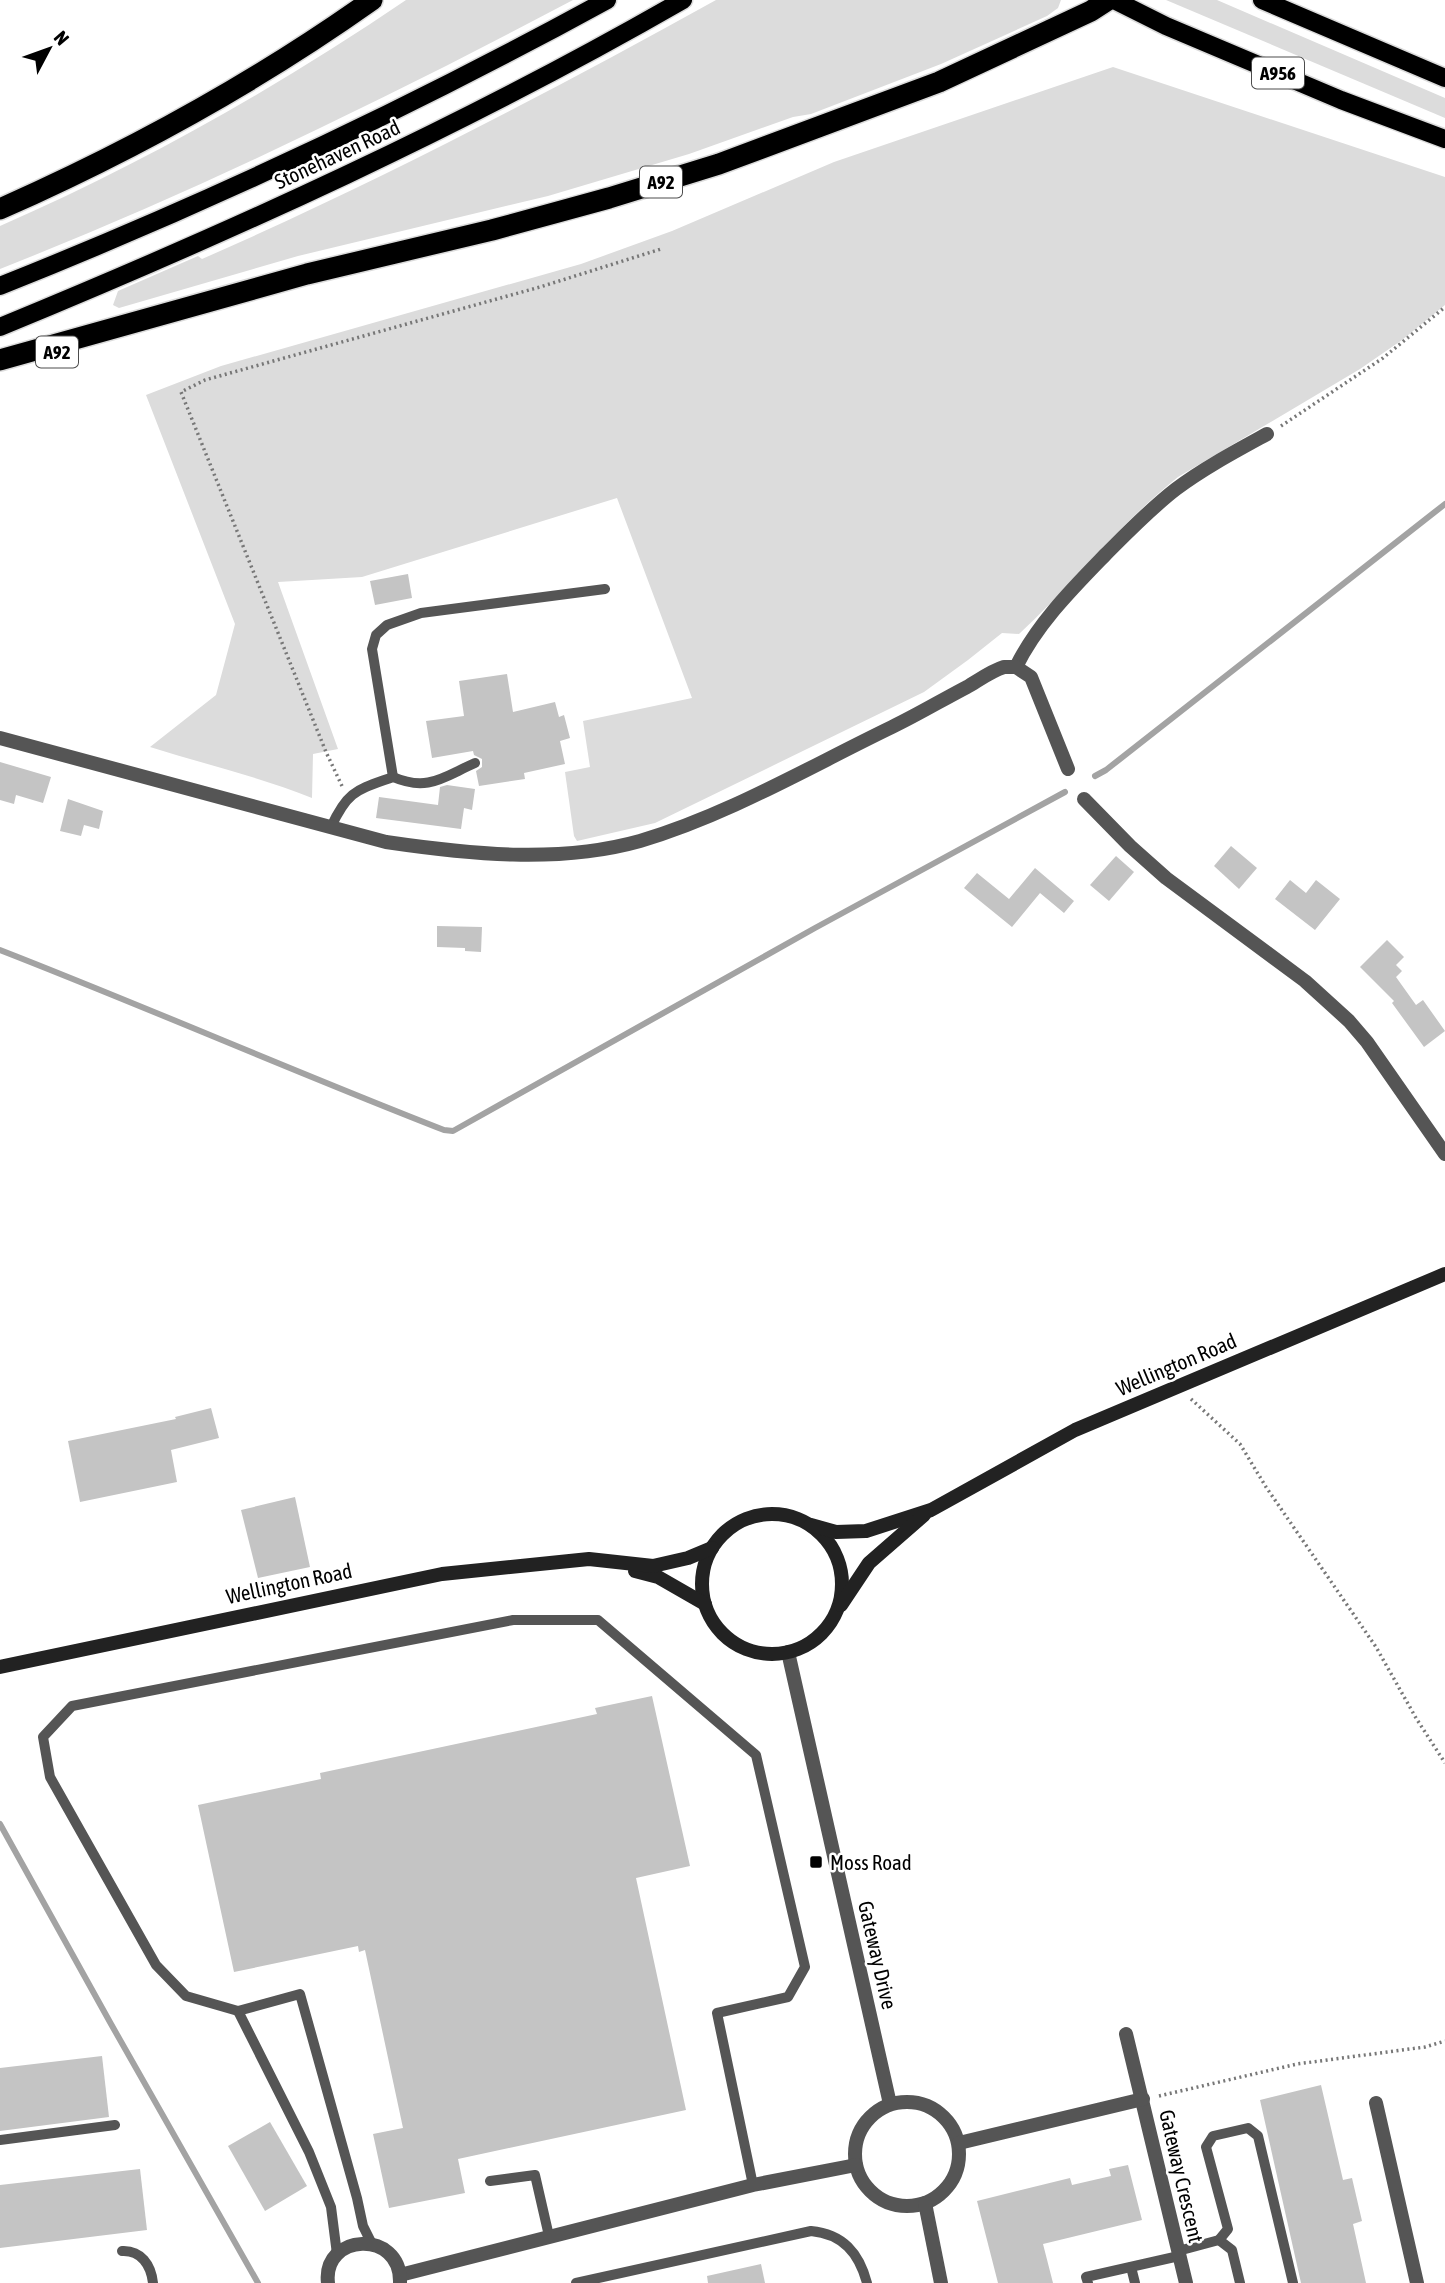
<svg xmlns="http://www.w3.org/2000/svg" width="1445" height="2283" viewBox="0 0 1445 2283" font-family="'Asap Condensed',sans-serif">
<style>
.green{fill:#dcdcdc}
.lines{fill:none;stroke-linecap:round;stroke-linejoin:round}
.stream{stroke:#a3a3a3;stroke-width:6}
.building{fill:#c4c4c4}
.primary-casing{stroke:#dbdbdb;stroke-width:21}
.highway-casing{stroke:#dbdbdb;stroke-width:24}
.path{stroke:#777;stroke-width:3.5;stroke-dasharray:2 3.5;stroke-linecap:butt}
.lane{stroke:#555;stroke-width:10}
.street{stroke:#555;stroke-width:14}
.secondary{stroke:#222;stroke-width:14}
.primary{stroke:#000;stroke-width:18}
.highway{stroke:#000;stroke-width:21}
.poi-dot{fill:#000;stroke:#fff;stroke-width:2.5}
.labels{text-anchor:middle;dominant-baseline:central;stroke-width:5;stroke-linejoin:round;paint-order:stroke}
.shield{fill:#fff;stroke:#4c4c4c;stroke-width:2}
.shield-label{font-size:19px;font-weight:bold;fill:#000}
.street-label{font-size:21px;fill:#000;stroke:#fff}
.poi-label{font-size:21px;fill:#000;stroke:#fff;text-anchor:start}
</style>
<rect width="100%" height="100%" fill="#fff"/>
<!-- green -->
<g class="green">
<path d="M406,0H573C386,99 197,191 0,269V226C142,164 278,87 406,0Z"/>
<path d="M716,0H1061L1058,8L1047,16L941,64L811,114L793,117L689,154L548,196L298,256L119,308L113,305L118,291L198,256L202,259C378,182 548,93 716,0Z"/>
<polygon points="1166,0 1217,0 1445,98 1445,118"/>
<path d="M1113,67L1445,177V305L1402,340L1360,369L1178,477C1119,524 1074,583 1019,634L1002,633L968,660L924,692L655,823L577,841L574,836L565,772L590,767L583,721L692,698L617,498L362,577L278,582L338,749L313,754L312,798C260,777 204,764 150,747L216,695L235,624L146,395L221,366L581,264L672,231L834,162Z"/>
</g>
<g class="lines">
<!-- stream -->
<g class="stream">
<polyline points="1095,776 1106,770 1445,504"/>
<path d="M0,950C149,1008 295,1072 444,1130L453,1131L815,928L1065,792"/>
<polyline points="0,1824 111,2024 258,2283"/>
</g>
</g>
<!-- building -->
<g class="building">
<polygon points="408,574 412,598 375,605 370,581"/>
<polygon points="507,674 513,712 555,702 559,717 564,715 570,738 560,741 565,764 524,773 525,779 479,786 476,771 482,767 482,759 474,755 473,751 432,758 426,721 464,716 459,681"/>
<polygon points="0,762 51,777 43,803 16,795 14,804 0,800"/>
<polygon points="447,785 475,789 472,810 464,808 461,829 376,818 379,797 438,805 440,787"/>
<polygon points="68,799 103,811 99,829 84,825 81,836 60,831"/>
<polygon points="1231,846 1257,868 1239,889 1214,866"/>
<polygon points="1116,856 1134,872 1109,901 1090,885"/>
<polygon points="1035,868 1074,901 1064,913 1040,893 1012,927 964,888 977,873 1009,899"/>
<polygon points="1290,880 1306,893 1316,880 1340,899 1315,930 1275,899"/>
<polygon points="437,926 482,927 481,952 465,951 465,948 437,947"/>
<polygon points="1387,940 1404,957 1396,965 1402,971 1396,977 1416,1005 1423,1000 1445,1031 1424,1047 1392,1003 1394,1001 1360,967"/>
<polygon points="211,1408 219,1438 171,1450 177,1482 80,1502 68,1441 176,1419 175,1417"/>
<polygon points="295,1497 310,1567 258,1578 241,1510"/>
<polygon points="652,1696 690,1866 636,1878 686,2110 458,2159 465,2193 389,2208 373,2134 403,2128 365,1950 359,1952 358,1946 234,1972 198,1805 321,1779 320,1773 597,1714 595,1708"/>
<polygon points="102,2056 109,2117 0,2131 0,2068"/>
<polygon points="1321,2085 1343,2180 1352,2178 1362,2221 1353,2224 1366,2283 1301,2283 1260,2100"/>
<polygon points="270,2122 307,2186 265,2211 228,2146"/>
<polygon points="1128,2165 1142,2220 1043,2244 1053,2283 998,2283 977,2201 1070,2178 1072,2185 1111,2176 1109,2169"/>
<polygon points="140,2169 147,2230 0,2248 0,2185"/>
<polygon points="761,2264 765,2283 708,2283 707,2276"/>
</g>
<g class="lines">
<defs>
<g id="primary">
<polyline points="1114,0 1166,26 1341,100 1445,139"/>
<polyline points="1262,0 1445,78"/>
<path d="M0,286C208,203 410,108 607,0"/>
<path d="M0,327C233,231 464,126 683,0"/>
</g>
<g id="highway">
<path d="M0,209C131,151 255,83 372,0"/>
<polyline points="0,360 307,274 492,230 609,198 719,164 939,82 1091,11 1108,0"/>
</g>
</defs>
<!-- primary casing -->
<use href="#primary" class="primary-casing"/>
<!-- highway casing -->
<use href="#highway" class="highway-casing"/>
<!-- path -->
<g class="path">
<polyline points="1281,426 1383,358 1445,307"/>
<polyline points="342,786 326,752 181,392 205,380 540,287 661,249"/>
<polyline points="1191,1399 1240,1444 1266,1487 1376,1647 1416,1718 1445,1763"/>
<polyline points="1159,2096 1297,2064 1425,2047 1445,2041"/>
</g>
<!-- lane -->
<g class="lane">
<path d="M393,777C428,792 443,777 475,763"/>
<path d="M331,827C348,790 357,790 393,777L372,649L376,635L387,625L421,613L605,589"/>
<polyline points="238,2011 309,2152 331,2207 337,2254"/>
<polyline points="0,2140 115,2125"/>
<polyline points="490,2181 535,2175 549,2236"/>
<polyline points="1219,2240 1232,2250 1240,2283"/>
<polyline points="372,2244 363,2226 357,2198 300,1994 238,2011 186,1996 156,1965 50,1777 43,1737 72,1706 513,1620 598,1620 756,1755 805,1967 788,1997 717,2013 753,2185"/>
<path d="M122,2251C141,2250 151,2265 153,2283"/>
<polyline points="1178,2251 1219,2240 1228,2229 1206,2147 1213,2136 1248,2128 1258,2136 1293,2283"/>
<polyline points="1131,2267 1135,2283"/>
<path d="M576,2283L811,2231C843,2234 859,2253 867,2283"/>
<polyline points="1088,2283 1086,2277 1179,2256"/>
</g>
<!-- street -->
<g class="street">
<path d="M1016,667C1037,624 1072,589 1105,555C1128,532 1150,509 1176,489C1204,468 1236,451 1267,434"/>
<path d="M0,738L386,842C468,854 558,864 640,841C728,815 809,767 892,727C917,715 942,700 967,687C979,680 991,671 1004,667H1016L1031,677L1068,769"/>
<polyline points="1084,799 1130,846 1166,878 1305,981 1349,1021 1367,1042 1445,1154"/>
<polyline points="788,1652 890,2104"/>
<polyline points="1126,2034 1186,2283"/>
<circle cx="907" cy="2154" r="52"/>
<polyline points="1376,2103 1417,2283"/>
<polyline points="959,2143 1143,2099"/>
<polyline points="925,2203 941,2283"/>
<polyline points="400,2275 753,2185 856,2165"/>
<path d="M328,2283C322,2233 401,2229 400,2282"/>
</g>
<!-- secondary -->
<g class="secondary">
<circle cx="772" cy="1584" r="70"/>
<polyline points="811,1525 836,1532 866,1531 931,1510 1075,1430 1445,1274"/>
<polyline points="635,1571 658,1577 705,1604"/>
<polyline points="841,1605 869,1563 924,1515"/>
<polyline points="0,1667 442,1574 589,1559 653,1566 688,1558 712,1548"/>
</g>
<!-- primary -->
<use href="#primary" class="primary"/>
<!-- highway -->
<use href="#highway" class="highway"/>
</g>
<!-- markers -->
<rect class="poi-dot" x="809" y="1855" width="14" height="14" rx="3.5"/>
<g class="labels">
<!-- shield labels -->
<g class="shield">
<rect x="1252" y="57.5" width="52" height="31" rx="5"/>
<rect x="640" y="166.5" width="42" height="31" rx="5"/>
<rect x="36" y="336.5" width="42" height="31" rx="5"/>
</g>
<g class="shield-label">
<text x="1278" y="73">A956</text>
<text x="661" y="182">A92</text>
<text x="57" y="352">A92</text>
</g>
<!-- street labels -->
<g class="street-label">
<text transform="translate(337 154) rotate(-25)">Stonehaven Road</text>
<text transform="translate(1176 1364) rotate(-23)">Wellington Road</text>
<text transform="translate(289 1583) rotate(-12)">Wellington Road</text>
<text transform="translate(878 1955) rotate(77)">Gateway Drive</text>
<text transform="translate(1182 2176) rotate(77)">Gateway Crescent</text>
</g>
<!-- poi labels -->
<g class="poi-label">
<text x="830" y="1862">Moss Road</text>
</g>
</g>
<!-- north arrow -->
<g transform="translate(49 49) rotate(49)" stroke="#ffffff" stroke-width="5" paint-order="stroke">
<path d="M0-5L12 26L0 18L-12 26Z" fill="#000000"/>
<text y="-10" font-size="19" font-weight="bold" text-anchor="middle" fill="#000000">N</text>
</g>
</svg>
